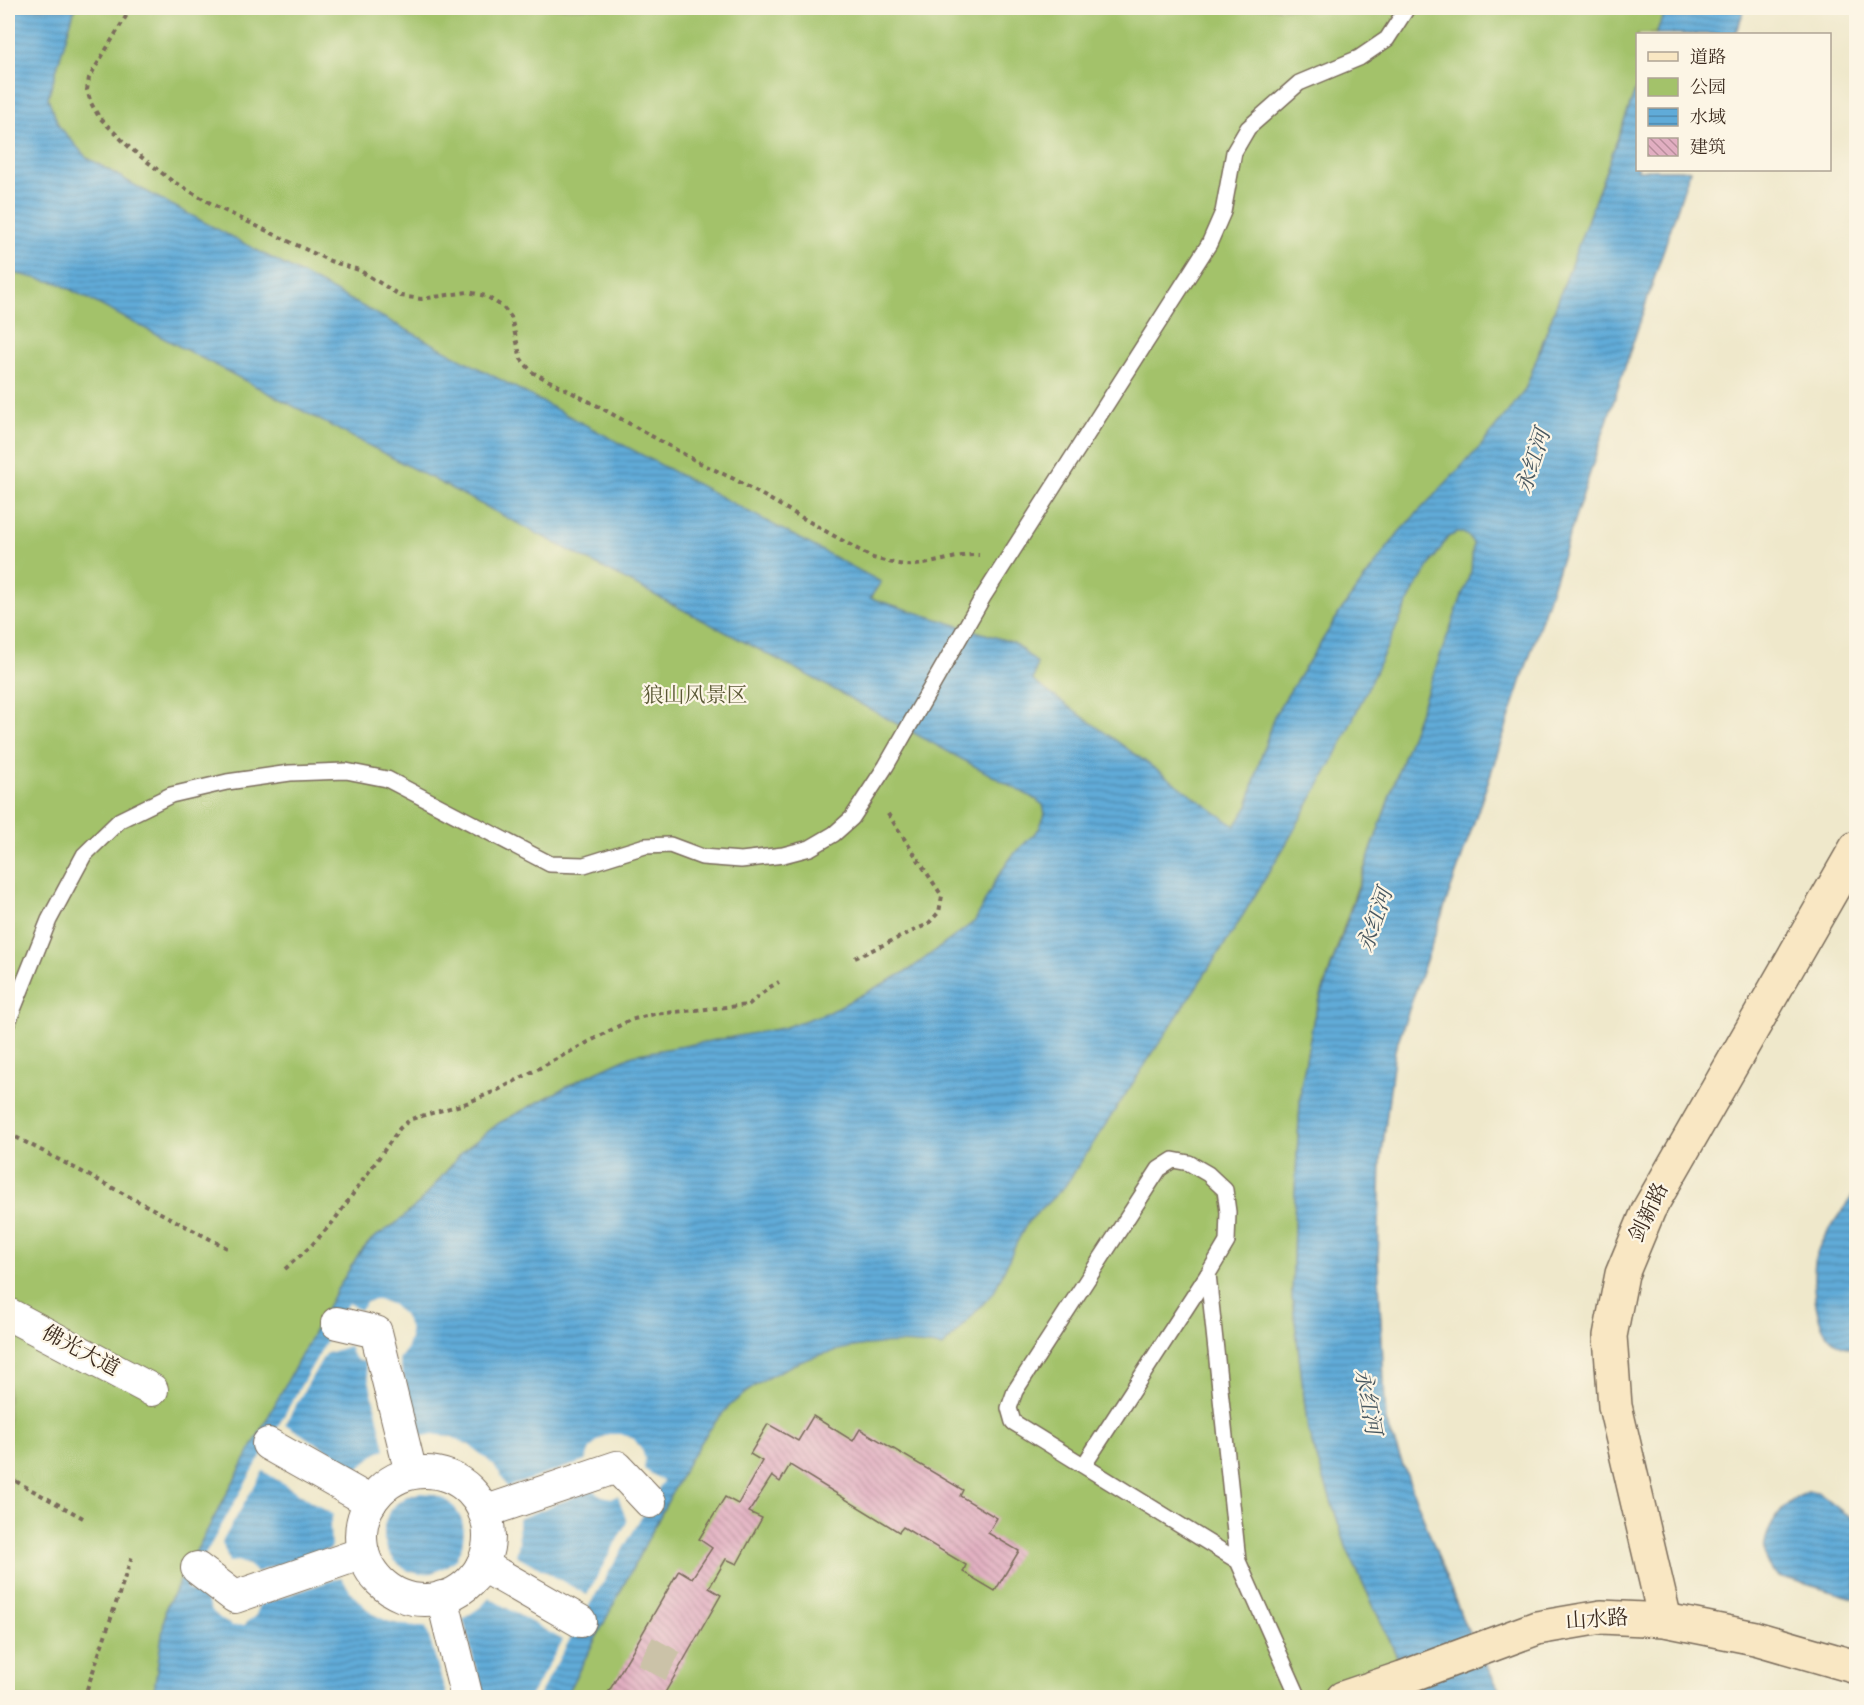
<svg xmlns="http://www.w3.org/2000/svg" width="1864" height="1705" viewBox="0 0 1864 1705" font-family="'Sorts Mill Goudy','Noto Serif SC',serif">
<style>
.park{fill:#a3c26a;stroke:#6f7644;stroke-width:1.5}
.water{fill:url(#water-rules);stroke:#4e6a7b;stroke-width:1.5}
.pier{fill:#efe8cb;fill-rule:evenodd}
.building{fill:url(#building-back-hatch)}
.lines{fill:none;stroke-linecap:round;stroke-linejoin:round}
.street-tunnel{stroke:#cbc2a8;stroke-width:32;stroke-dasharray:32 16;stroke-linecap:butt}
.lane-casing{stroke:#7a6c5b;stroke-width:18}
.street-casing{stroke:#7a6c5b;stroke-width:34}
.secondary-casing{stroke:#7a6c5b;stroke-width:36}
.path{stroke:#7a6c5b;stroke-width:4;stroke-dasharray:4.5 4.5;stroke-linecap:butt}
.lane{stroke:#fff;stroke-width:15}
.street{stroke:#fff;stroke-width:32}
.secondary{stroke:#f9e7c3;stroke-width:33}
.labels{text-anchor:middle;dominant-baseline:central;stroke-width:4.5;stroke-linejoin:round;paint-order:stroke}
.park-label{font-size:21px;fill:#5a5835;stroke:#fcf5e5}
.street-label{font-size:21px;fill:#3b2a1e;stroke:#fcf5e5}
.water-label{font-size:22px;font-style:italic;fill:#48575f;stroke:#fcf5e5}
</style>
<defs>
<pattern id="water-rules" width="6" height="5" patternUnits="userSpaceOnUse" patternTransform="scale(1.5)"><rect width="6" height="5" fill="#60abd8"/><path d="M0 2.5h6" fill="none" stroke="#508baf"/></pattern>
<pattern id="building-back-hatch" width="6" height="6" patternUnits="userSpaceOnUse" patternTransform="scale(1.5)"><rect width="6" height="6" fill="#e1aec1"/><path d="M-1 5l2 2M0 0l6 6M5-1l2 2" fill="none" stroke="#b88e9c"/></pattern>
</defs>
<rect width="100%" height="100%" fill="#fcf5e5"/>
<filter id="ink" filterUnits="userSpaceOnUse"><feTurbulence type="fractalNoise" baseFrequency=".0167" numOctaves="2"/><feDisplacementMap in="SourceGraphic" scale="12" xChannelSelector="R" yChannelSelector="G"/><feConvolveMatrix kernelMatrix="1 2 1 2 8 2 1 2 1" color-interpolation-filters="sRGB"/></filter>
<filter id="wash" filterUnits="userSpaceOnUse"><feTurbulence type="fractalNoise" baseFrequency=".008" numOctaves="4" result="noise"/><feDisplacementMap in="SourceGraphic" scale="24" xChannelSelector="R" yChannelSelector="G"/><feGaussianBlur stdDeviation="1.35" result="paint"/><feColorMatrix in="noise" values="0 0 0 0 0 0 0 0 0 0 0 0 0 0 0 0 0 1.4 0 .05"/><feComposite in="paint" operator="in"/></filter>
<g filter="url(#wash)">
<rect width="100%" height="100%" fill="#efe8cb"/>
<!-- park -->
<polygon class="park" points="8,8 1666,8 1656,34 1638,34 1637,86 1525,390 1469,581 1355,894 1314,1017 1301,1086 1295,1191 1292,1296 1308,1431 1347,1549 1398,1659 1327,1687 1309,1698 8,1698"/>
<!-- water -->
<g class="water">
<path d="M8,8H75L48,98L59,126L86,157L138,187L881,582L870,598L1014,643L1037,663L1033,681L1235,826L1248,806L1257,770L1274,716L1342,609L1399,532L1480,447L1525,390L1637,86L1638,170H1690L1489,779L1395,1050L1381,1161L1378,1261L1386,1421L1464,1623L1503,1697H1416L1347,1549L1308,1431L1292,1296L1295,1191L1301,1086L1314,1017L1400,766L1471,571L1473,543L1469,537L1463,533H1457L1448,537L1415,588L1336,755L1289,839L1234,930L1065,1186L1028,1222L1017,1242L994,1292L943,1347C869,1335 790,1353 733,1403C715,1419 702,1441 689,1461L565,1697H153L166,1607L333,1296L358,1255L372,1239L398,1222L423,1199L463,1151L499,1123L585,1077L633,1055L783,1028L829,1012L909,970L975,921L996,879L1012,856L1039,829L1045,814L1043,805L1035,799L800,671L58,283L8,272Z"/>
<polygon points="1666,8 1745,8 1735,34 1656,34"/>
<path d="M1856,1191V1351C1850,1348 1841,1346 1835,1342C1813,1328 1810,1273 1818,1250C1825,1231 1845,1208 1856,1191Z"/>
<path d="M1806,1492L1819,1493L1844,1513L1856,1520V1599L1779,1576C1750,1557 1770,1521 1789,1503C1794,1499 1800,1496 1806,1492Z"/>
</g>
<!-- pier -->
<path class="pier" d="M378,1299L393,1305L403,1315L409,1326L410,1338L406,1350L399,1359L418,1437L433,1434L452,1437L469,1445L487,1459L499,1472L507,1487L585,1461L590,1449L598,1440L608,1434H621L634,1439L642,1450L645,1459L644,1469L663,1481L580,1621L538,1697H530L563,1640L489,1598L482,1606L463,1619L483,1697L485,1698L447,1697L426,1627L403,1625L387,1621L371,1613L353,1595L341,1577L260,1605L255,1617L243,1625L233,1626L222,1620L212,1611L207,1601L186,1588L348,1303L360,1310L367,1302ZM349,1346L352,1354L357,1360L365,1362L385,1449L375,1454L358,1469L285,1424L325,1354ZM263,1471L333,1515L330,1524L331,1549L256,1572L248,1565L238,1561L229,1562L222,1542ZM592,1490L602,1496L611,1498L618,1496L627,1522L587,1595L516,1555L519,1543L518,1519ZM420,1493L433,1494L445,1499L455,1508L462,1520L464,1533L462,1546L456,1559L445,1567L433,1573L419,1574L406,1570L396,1562L388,1552L384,1539V1526L388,1514L396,1504L407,1496Z"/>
<g id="blocks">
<!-- building -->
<polygon class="building" points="813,1416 853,1441 860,1429 963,1490 960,1496 997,1518 988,1533 1019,1551 995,1591 963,1572 966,1565 903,1527 899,1532 790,1465 780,1482 772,1476 749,1512 762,1518 737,1564 726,1559 709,1588 721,1595 662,1698 605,1698 679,1570 692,1578 712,1548 699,1539 725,1497 738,1504 762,1461 750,1454 768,1424 798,1441"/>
</g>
</g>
<g filter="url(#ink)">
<use href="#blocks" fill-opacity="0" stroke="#7a6c5b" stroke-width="1.5"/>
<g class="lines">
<!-- street-tunnel -->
<polyline class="street-tunnel" points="645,1651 682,1671"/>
<defs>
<g id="lane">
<polyline points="8,1022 49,920 84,855 120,820 171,795 227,782 290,773 346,771 387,779 550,864 584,865 645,846 670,845 702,857 741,860 783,855 810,848 834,834 852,818 886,766 983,597 1209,244 1223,212 1234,152 1248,128 1299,83 1359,58 1387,39 1407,8"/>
<polyline points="1084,1465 1208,1274"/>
<polyline points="1238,1561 1013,1422 1009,1408 1015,1391 1159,1169 1173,1160 1189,1163 1208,1174 1225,1190 1228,1212 1227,1242 1208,1274 1238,1561 1299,1698"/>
</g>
<g id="street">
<polyline points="8,1314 152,1390"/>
<polyline points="337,1323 376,1332 411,1473"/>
<polyline points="268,1444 371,1502"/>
<circle cx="425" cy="1536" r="64"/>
<polyline points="484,1512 617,1467 650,1502"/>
<polyline points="482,1565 580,1621"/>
<polyline points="197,1568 235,1597 363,1553"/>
<polyline points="442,1597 467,1698"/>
</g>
<g id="secondary">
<polyline points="1665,1620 1615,1406 1610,1336 1622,1274 1649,1209 1856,848"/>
<polyline points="1343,1698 1402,1678 1537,1628 1601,1617 1665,1620 1755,1638 1856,1667"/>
</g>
</defs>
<!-- lane casing -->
<use href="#lane" class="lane-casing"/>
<!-- street casing -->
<use href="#street" class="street-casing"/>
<!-- secondary casing -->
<use href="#secondary" class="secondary-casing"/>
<!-- path -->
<g class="path">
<path d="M131,8L89,78L87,90L91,103L99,117L130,148L172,181L219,208L330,261L359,270L401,296L421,299L468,292L486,296L503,307L511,317L521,359L532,372L596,405L698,462L734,479L873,558C886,561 900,566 914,565C936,564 957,554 979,555"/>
<polyline points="855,958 928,924 939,912 942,896 886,811"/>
<polyline points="8,1133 229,1249"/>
<polyline points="285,1269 310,1247 333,1222 400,1128 411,1119 464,1104 498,1090 630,1020 654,1014 748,1005 770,987 779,982"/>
<polyline points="8,1477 83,1518"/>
<polyline points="84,1698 132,1556"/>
</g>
<!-- lane -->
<use href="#lane" class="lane"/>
<!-- street -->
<use href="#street" class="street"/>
<!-- secondary -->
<use href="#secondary" class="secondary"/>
</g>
</g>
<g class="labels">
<!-- park labels -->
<g class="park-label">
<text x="695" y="697">狼山风景区</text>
</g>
<!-- street labels -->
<g class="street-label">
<text transform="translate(1650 1213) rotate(-64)">剑新路</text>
<text transform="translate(80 1352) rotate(28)">佛光大道</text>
<text transform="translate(1597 1621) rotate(-4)">山水路</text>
</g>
<!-- water labels -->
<g class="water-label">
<text transform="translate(1535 462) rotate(-72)">永红河</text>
<text transform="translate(1377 921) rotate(-71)">永红河</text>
<text transform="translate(1366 1402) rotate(80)">永红河</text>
</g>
</g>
<!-- margin -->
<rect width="1864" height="1705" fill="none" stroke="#fcf5e5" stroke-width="30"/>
<!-- legend -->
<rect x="1636" y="33" width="195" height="138" fill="#fcf5e5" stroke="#afa495" stroke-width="1.5"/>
<rect x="1648" y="52" width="30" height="9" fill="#f9e7c3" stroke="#afa495" stroke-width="1.5"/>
<text x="1690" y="63" font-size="18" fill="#3b2a1e">道路</text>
<rect x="1648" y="78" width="30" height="18" fill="#a3c26a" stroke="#afa495" stroke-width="1.5"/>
<text x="1690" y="93" font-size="18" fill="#3b2a1e">公园</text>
<rect x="1648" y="108" width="30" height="18" fill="url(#water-rules)" stroke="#afa495" stroke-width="1.5"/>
<text x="1690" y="123" font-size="18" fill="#3b2a1e">水域</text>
<rect x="1648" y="138" width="30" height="18" fill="url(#building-back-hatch)" stroke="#afa495" stroke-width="1.5"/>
<text x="1690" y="153" font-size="18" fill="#3b2a1e">建筑</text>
</svg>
